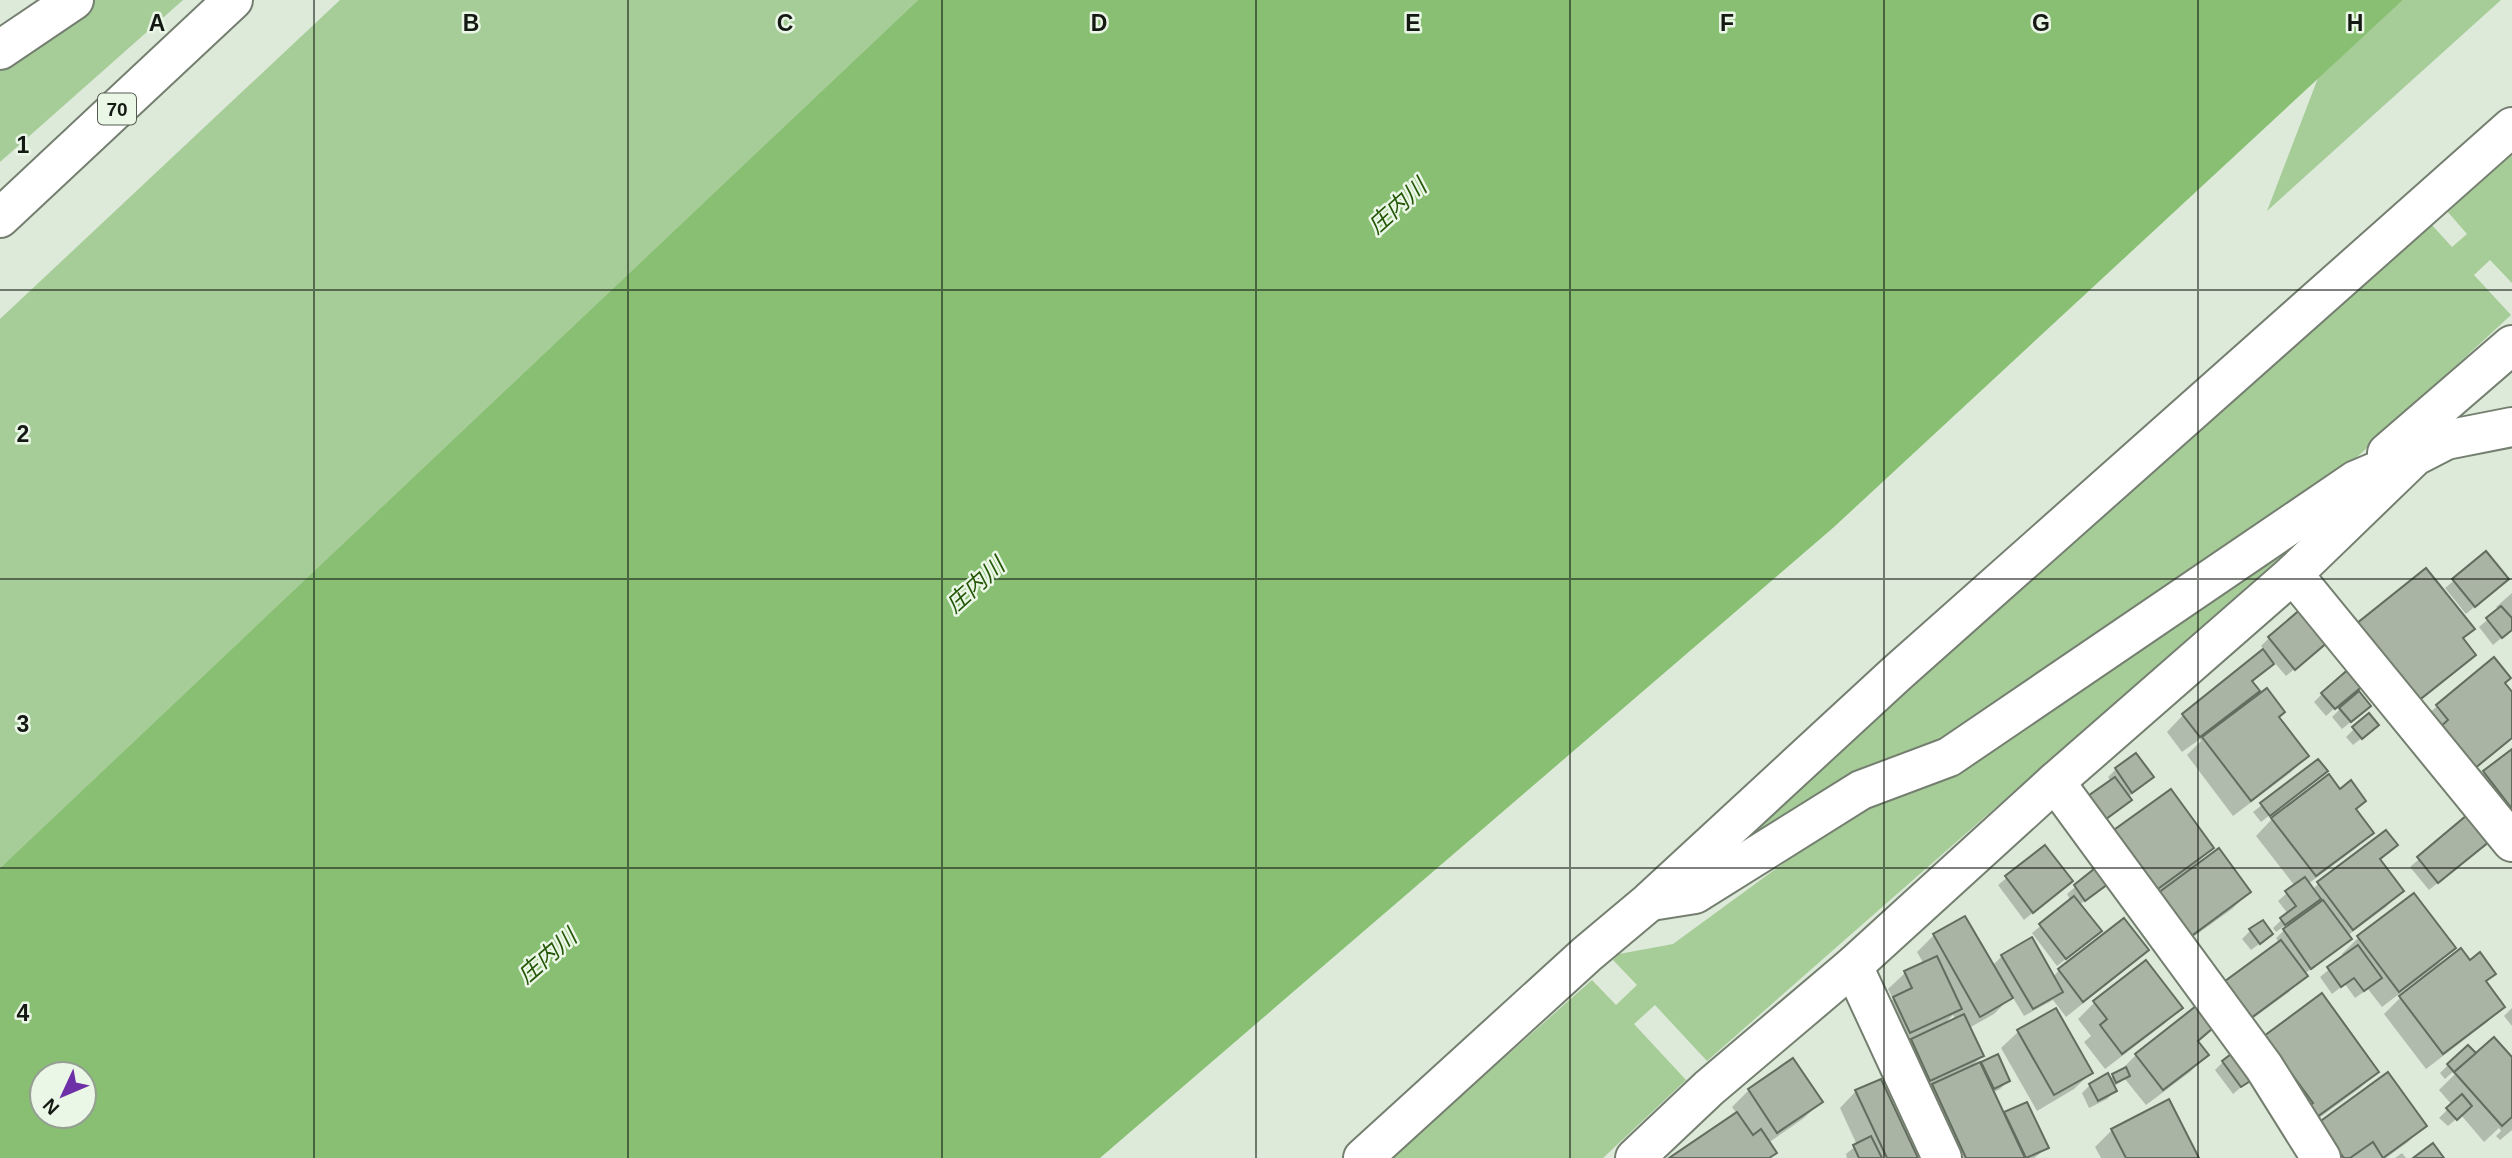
<svg xmlns="http://www.w3.org/2000/svg" width="2512" height="1158" viewBox="0 0 2512 1158" font-family="Arial,'Noto Sans JP',sans-serif">
<style>
.green{fill:#a6cc98}
.water{fill:#88bf73;fill-rule:evenodd}
.shadow{fill:#0003;fill-rule:evenodd}
.building{fill:#a9b4a5;stroke:#626d5f;stroke-width:2}
.lines{fill:none;stroke-linecap:round;stroke-linejoin:round}
.minor-casing{stroke:#747f70;stroke-width:42}
.primary-casing{stroke:#747f70;stroke-width:42}
.minor{stroke:#fff;stroke-width:38}
.primary{stroke:#fff;stroke-width:38}
.grid{fill:none;stroke:#141913;stroke-width:2;stroke-opacity:0.55}
.labels{text-anchor:middle;dominant-baseline:central;stroke-width:5;stroke-linejoin:round;paint-order:stroke}
.shield{fill:#ebf7e6;stroke:#545c52;stroke-width:2}
.shield-label{font-size:19px;font-weight:bold;fill:#141913}
.water-label{font-size:23px;font-style:italic;fill:#245707;stroke:#ebf7e6}
.grid-label{font-size:23px;text-anchor:middle;font-weight:bold;fill:#141913;stroke:#ebf7e6;stroke-width:5;stroke-linejoin:round;paint-order:stroke}
</style>
<rect width="100%" height="100%" fill="#ddead9"/>
<!-- green -->
<g class="green">
<polygon points="87,0 183,0 0,162 0,59"/>
<polygon points="340,0 918,0 0,868 0,319"/>
<polygon points="2403,0 2501,0 2267,211 2318,78"/>
<polygon points="2512,152 2512,283 2490,260 2474,275 2511,315 2344,469 1943,745 1715,862 2431,224 2452,247 2467,234 2447,211"/>
<polygon points="2301,539 1707,1061 1655,1005 1634,1024 1686,1080 1603,1158 1391,1158 1592,980 1616,1005 1637,985 1613,960 1619,954 1673,944 1866,803"/>
</g>
<!-- water -->
<path class="water" d="M918,0H2403L1834,527L1100,1158H0V868ZM42,1074H84V1116H42Z"/>
<!-- shadow -->
<g class="shadow">
<polygon points="2486,554 2498,587 2466,614 2445,588"/>
<polygon points="2512,593 2512,629 2493,645 2479,627 2499,610 2496,607"/>
<polygon points="2472,629 2462,639 2474,654 2457,671 2395,721 2364,682 2326,716 2314,702 2322,694"/>
<polygon points="2269,638 2319,649 2286,676 2274,662 2252,683 2257,691 2243,706 2277,718 2307,756 2290,773 2233,816 2187,755 2201,741 2200,739 2182,752 2167,732 2183,715 2265,650 2261,646"/>
<polygon points="2512,695 2512,739 2456,784 2420,722 2437,706"/>
<polygon points="2340,709 2361,714 2342,729 2332,717"/>
<polygon points="2354,729 2368,733 2353,745 2346,737"/>
<polygon points="2512,752 2512,828 2468,789 2484,772"/>
<polygon points="2318,761 2326,771 2261,822 2253,812"/>
<polygon points="2116,769 2152,777 2128,797 2130,800 2122,808 2093,829 2111,782 2108,777"/>
<polygon points="2355,810 2371,833 2355,849 2308,884 2312,890 2318,884 2396,845 2380,861 2402,890 2386,907 2347,936 2350,939 2342,947 2304,974 2289,992 2225,1039 2280,944 2276,938 2290,925 2288,923 2276,932 2273,928 2288,914 2278,901 2295,886 2256,836 2272,819"/>
<polygon points="2473,813 2484,845 2429,890 2410,867"/>
<polygon points="2045,847 2071,881 2024,920 1998,885"/>
<polygon points="2212,848 2193,867 2249,892 2232,909 2168,955 2096,850"/>
<polygon points="2099,867 2101,889 2079,905 2091,939 2057,966 2032,933 2071,901 2067,894"/>
<polygon points="2413,895 2453,948 2437,965 2382,1007 2368,989 2355,998 2345,984 2332,994 2320,977 2344,957 2342,954 2358,938"/>
<polygon points="2250,931 2262,942 2251,950 2242,939"/>
<path d="M1934,935L1992,966L2002,956L2053,977L2059,970L2147,950L2130,966L2066,1017L2053,1000L2024,1016L2012,996L1994,1014L1969,1028L1982,1056L1969,1069L1982,1063L2008,1081L2000,1089L1992,1093L2003,1116L2005,1114L2047,1148L2034,1158H1942L1896,1057L1914,1039L1893,1048L1878,1015L1893,999L1888,989L1905,973L1924,964L1917,952ZM1953,1015L1956,1020L1943,1025Z"/>
<polygon points="2461,951 2470,962 2494,973 2485,982 2503,1006 2486,1023 2426,1069 2384,1014 2400,998"/>
<polygon points="2146,963 2181,1007 2164,1024 2105,1069 2084,1042 2091,1036 2078,1019 2094,1003"/>
<polygon points="2196,1008 2211,1028 2197,1042 2206,1055 2190,1072 2146,1105 2125,1079 2113,1087 2115,1091 2107,1099 2089,1108 2082,1093 2090,1085 2109,1079 2120,1071 2136,1055"/>
<polygon points="2512,1008 2512,1026 2504,1016"/>
<polygon points="2055,1011 2091,1073 2074,1089 2037,1111 2001,1048 2018,1032"/>
<polygon points="2473,1053 2512,1060 2512,1130 2500,1140 2496,1136 2501,1131 2499,1128 2484,1142 2461,1115 2448,1126 2439,1118 2452,1105 2439,1090 2460,1069 2458,1067 2445,1079 2440,1073 2448,1065"/>
<polygon points="2248,1054 2376,1072 2360,1088 2293,1137"/>
<polygon points="2223,1062 2252,1078 2233,1094 2215,1070"/>
<polygon points="1749,1090 1820,1102 1804,1118 1768,1143 1774,1153 1769,1158 1672,1158 1737,1114 1732,1107"/>
<polygon points="1856,1091 1916,1158 1847,1158 1846,1154 1857,1145 1840,1108"/>
<polygon points="2168,1101 2197,1158 2101,1158 2095,1147 2112,1130"/>
<polygon points="2425,1125 2408,1142 2386,1158 2315,1158 2303,1141"/>
<polygon points="2402,1153 2406,1158 2395,1158"/>
</g>
<!-- building -->
<g class="building">
<polygon points="2486,551 2509,579 2475,607 2452,579"/>
<polygon points="2426,568 2475,629 2463,638 2476,655 2413,705 2351,628"/>
<polygon points="2501,606 2512,618 2512,630 2502,638 2486,618"/>
<polygon points="2302,608 2329,641 2295,670 2268,637"/>
<polygon points="2263,649 2274,664 2252,681 2260,691 2200,737 2182,714"/>
<polygon points="2494,657 2511,678 2505,683 2512,692 2512,738 2474,769 2440,727 2448,720 2436,705"/>
<polygon points="2351,667 2365,684 2335,709 2321,693"/>
<polygon points="2267,688 2285,712 2279,717 2309,756 2251,801 2202,737"/>
<polygon points="2359,691 2371,706 2351,722 2339,708"/>
<polygon points="2369,713 2379,725 2362,739 2352,727"/>
<polygon points="2512,749 2512,809 2483,771"/>
<polygon points="2136,753 2154,777 2132,793 2115,768"/>
<polygon points="2318,759 2328,771 2270,816 2260,803"/>
<polygon points="2329,774 2340,789 2351,780 2366,801 2356,809 2374,833 2316,876 2271,818"/>
<polygon points="2115,777 2132,800 2102,822 2085,798"/>
<polygon points="2171,789 2214,848 2155,891 2111,832"/>
<polygon points="2473,810 2495,837 2438,883 2417,857"/>
<polygon points="2386,830 2398,845 2380,859 2404,891 2353,930 2317,882"/>
<polygon points="2045,845 2073,881 2033,913 2005,876"/>
<polygon points="2219,848 2251,892 2186,940 2154,896"/>
<polygon points="2099,865 2112,881 2085,901 2074,885"/>
<polygon points="2305,877 2321,899 2285,925 2280,918 2296,906 2285,891"/>
<polygon points="2414,893 2456,948 2399,992 2357,936"/>
<polygon points="2074,896 2102,931 2066,959 2039,924"/>
<polygon points="2323,900 2352,939 2311,969 2283,929"/>
<polygon points="1965,916 2013,998 1980,1017 1933,934"/>
<polygon points="2124,918 2149,950 2083,1002 2058,969"/>
<polygon points="2263,920 2273,934 2260,944 2249,929"/>
<polygon points="2032,937 2063,992 2033,1009 2001,955"/>
<polygon points="2281,940 2308,976 2243,1024 2217,987"/>
<polygon points="2358,945 2382,978 2364,991 2354,978 2341,987 2327,967"/>
<polygon points="2461,948 2470,960 2480,952 2496,974 2486,981 2505,1007 2443,1054 2399,996"/>
<polygon points="1937,956 1962,1009 1910,1033 1893,997 1912,988 1904,971"/>
<polygon points="2146,960 2183,1008 2122,1054 2100,1025 2107,1019 2093,1001"/>
<polygon points="2322,993 2379,1072 2310,1122 2302,1111 2313,1103 2264,1036"/>
<polygon points="2196,1006 2213,1028 2198,1041 2209,1055 2163,1090 2135,1054"/>
<polygon points="2056,1008 2093,1073 2054,1095 2017,1030"/>
<polygon points="1964,1014 1984,1056 1930,1081 1911,1039"/>
<polygon points="2494,1037 2512,1057 2512,1117 2502,1126 2454,1072"/>
<polygon points="2468,1045 2476,1053 2454,1072 2447,1064"/>
<polygon points="2235,1051 2255,1078 2241,1087 2222,1061"/>
<polygon points="1998,1054 2010,1081 1994,1089 1981,1062"/>
<polygon points="1793,1058 1823,1102 1777,1133 1748,1089"/>
<polygon points="1980,1062 2025,1158 1966,1158 1932,1084"/>
<polygon points="2126,1067 2130,1076 2116,1083 2112,1074"/>
<polygon points="2388,1072 2427,1126 2383,1158 2373,1142 2350,1158 2344,1158 2318,1123"/>
<polygon points="2108,1073 2117,1091 2098,1101 2089,1084"/>
<polygon points="1881,1079 1918,1158 1887,1158 1855,1090"/>
<polygon points="2462,1094 2472,1106 2457,1120 2446,1108"/>
<polygon points="2169,1099 2199,1158 2126,1158 2111,1129"/>
<polygon points="2027,1102 2049,1148 2026,1158 2004,1112"/>
<polygon points="1737,1112 1753,1135 1761,1129 1777,1153 1769,1158 1669,1158"/>
<polygon points="1871,1136 1882,1158 1859,1158 1853,1145"/>
<polygon points="2433,1143 2444,1158 2413,1158"/>
</g>
<g class="lines">
<defs>
<g id="minor">
<polyline points="0,50 74,0"/>
<polyline points="2387,453 2512,345"/>
<polyline points="2293,574 2512,842"/>
<polyline points="2055,782 2264,1067 2321,1158"/>
<polyline points="1651,901 1695,894 1861,790 1949,757 2356,480 2387,467"/>
<polyline points="1853,966 1942,1158"/>
<polyline points="1363,1158 1587,954 1649,902 1896,674 2512,127"/>
<polyline points="1635,1158 1709,1088 1853,966 2055,782 2293,574 2415,456 2446,440 2512,427"/>
</g>
<polyline id="primary" points="0,218 233,0"/>
</defs>
<!-- minor casing -->
<use href="#minor" class="minor-casing"/>
<!-- primary casing -->
<use href="#primary" class="primary-casing"/>
<!-- minor -->
<use href="#minor" class="minor"/>
<!-- primary -->
<use href="#primary" class="primary"/>
</g>
<!-- grid -->
<path class="grid" d="M314,0V1158M628,0V1158M942,0V1158M1256,0V1158M1570,0V1158M1884,0V1158M2198,0V1158M0,290H2512M0,579H2512M0,868H2512"/>
<g class="labels">
<!-- shield labels -->
<rect class="shield" x="98" y="93.5" width="38" height="31" rx="5"/>
<g class="shield-label">
<text x="117" y="109">70</text>
</g>
<!-- water labels -->
<g class="water-label">
<text transform="translate(1397 206) rotate(-42)">庄内川</text>
<text transform="translate(975 585) rotate(-42)">庄内川</text>
<text transform="translate(547 956) rotate(-41)">庄内川</text>
</g>
</g>
<g class="grid-label">
<text x="157" y="31">A</text>
<text x="471" y="31">B</text>
<text x="785" y="31">C</text>
<text x="1099" y="31">D</text>
<text x="1413" y="31">E</text>
<text x="1727" y="31">F</text>
<text x="2041" y="31">G</text>
<text x="2355" y="31">H</text>
<text x="23" y="153">1</text>
<text x="23" y="442">2</text>
<text x="23" y="732">3</text>
<text x="23" y="1021">4</text>
</g>
<!-- north arrow -->
<g transform="translate(63 1095) rotate(226)"><circle r="33" fill="#ebf7e6" stroke="#959e92" stroke-width="2"/>
<path d="M0-5L12 26L0 18L-12 26Z" fill="#6e30a6"/>
<text y="-10" font-size="19" font-weight="bold" text-anchor="middle" fill="#141913">N</text>
</g>
</svg>
